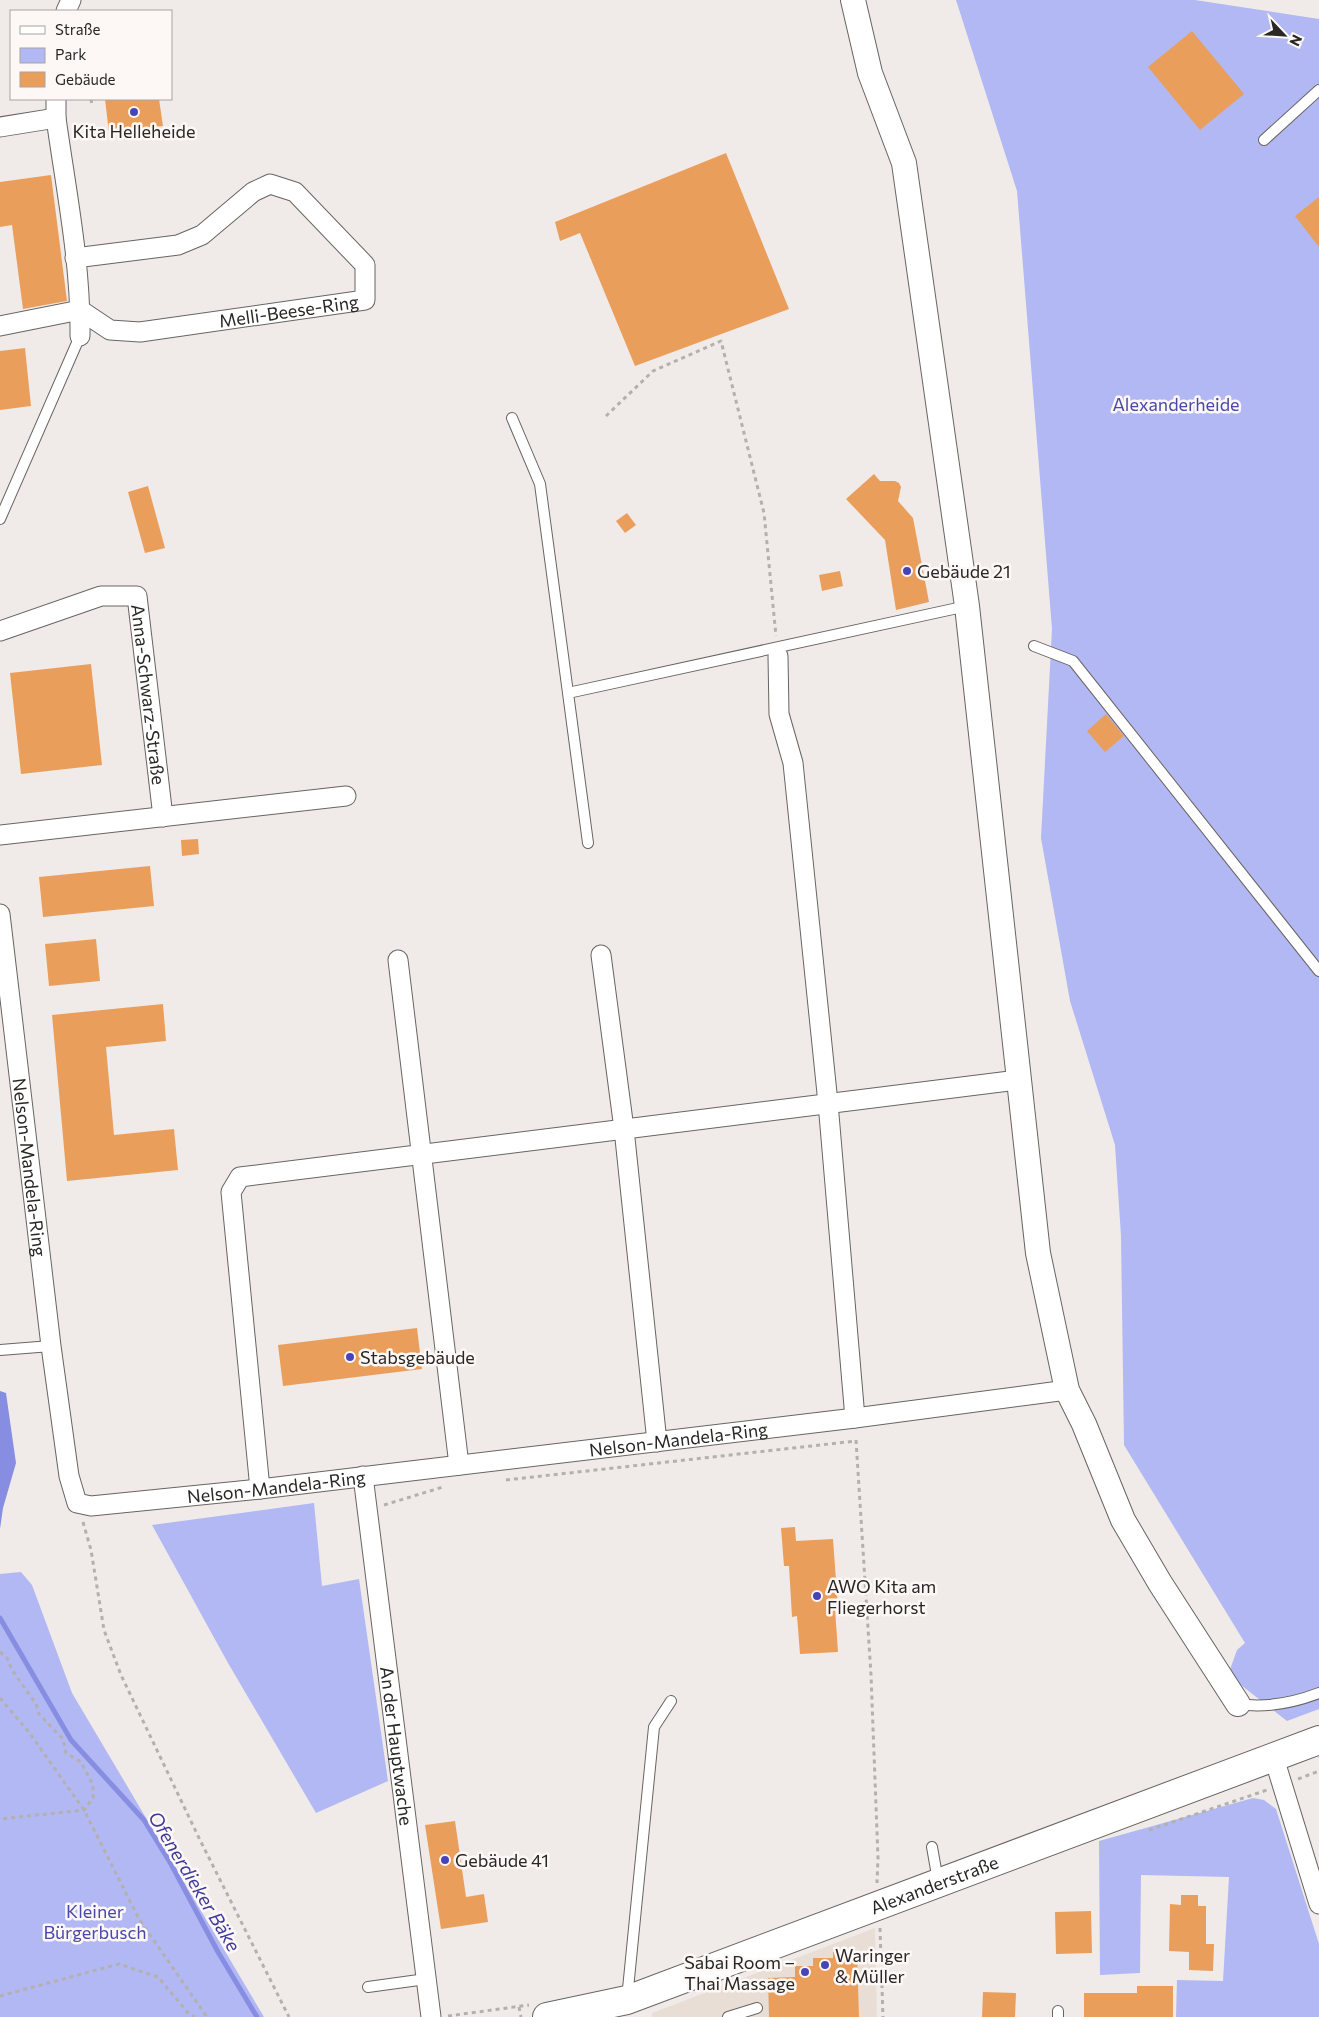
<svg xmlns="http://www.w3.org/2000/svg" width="1319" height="2017" font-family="Commissioner,sans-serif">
  <rect width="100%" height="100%" fill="#f0ebe8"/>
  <path fill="#e9ded5" d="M875,1928l2,89h-225v-4z"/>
  <path fill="#b1b8f3" d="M956,0h239l124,19v1690l-32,12 -59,-46 9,-25 8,-7 -121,-198 -3,-209 -6,-91 -45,-144 -29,-163 11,-209 -35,-438z
    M314,1503l8,83 37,-7 29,202 -72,32 -88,-150 -76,-138z
    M21,1572l11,13 40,108 192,324h-264v-443z
    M1253,1798l11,2 12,9 43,135v73h-143l1,-37 46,1 6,-104 -88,-2 -1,98 -40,2 -1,-134z"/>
  <path fill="#878ee2" d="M0,1391l6,2 10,70 -13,45 -3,21z"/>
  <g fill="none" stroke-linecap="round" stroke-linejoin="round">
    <path stroke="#878ee2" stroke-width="5" d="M0,1618l71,122 73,80 27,44 47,88 39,65"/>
  </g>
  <path fill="#ea9e5c" d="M1192,31l52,63 -44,36 -52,-63z
    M105,99h54l4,27 -54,7z
    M726,153l63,156 -154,57 -55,-133 -20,8 -5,-19z
    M51,175l16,126 -44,8 -11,-84 -12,2v-45z
    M1319,197v50l-24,-31z
    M25,348l6,58 -31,4v-59z
    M874,474l6,7h15l4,2 2,4 -3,14 15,17 16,84 -33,8 -11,-70 -39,-41z
    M148,486l17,62 -20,5 -17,-61z
    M627,513l9,12 -11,8 -9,-12z
    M840,571l3,15 -21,5 -3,-16z
    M91,664l11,101 -81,9 -11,-101z
    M1106,714l18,22 -19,16 -18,-21z
    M198,839l1,15 -17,2 -1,-16z
    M150,866l4,40 -111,11 -4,-40z
    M96,939l4,42 -51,5 -4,-42z
    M163,1004l3,37 -60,6 8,88 60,-6 4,41 -111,11 -15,-166z
    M417,1328l5,41 -139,17 -5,-41z
    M795,1527l1,14 37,-2 5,69 -3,1 3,43 -38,2 -3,-38 -5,1 -3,-51h-5l-3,-38z
    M455,1821l11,76 18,-3 4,28 -47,7 -16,-104z
    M1181,1895h17v11h8v38h8l-1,27 -24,-1v-18l-20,-1 1,-47 11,1z
    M1091,1911l1,42 -36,1 -1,-42z
    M833,1952h24l2,65h-90l-1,-39 27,-1v-11h18v-8h20z
    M1137,1986h36v31h-89v-24h53z
    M983,1992l33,1 -1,24h-33z"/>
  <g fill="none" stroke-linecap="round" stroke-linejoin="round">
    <g stroke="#686461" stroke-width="12">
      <path id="service" d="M1264,140l55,-50
        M512,418l28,66 28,209
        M0,519l80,-183
        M1034,646l39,15 246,310
        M588,843l-20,-150 399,-87
        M0,1350l51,-4
        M1238,1704c27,4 55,-1 81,-11
        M932,1847l6,34
        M368,1987l58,-8
        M627,1999l27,-272 17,-26
        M1058,2011v6
        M728,2017l29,-9"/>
    </g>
    <g stroke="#686461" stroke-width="21">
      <g id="minor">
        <path d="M66,11l5,-11"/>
        <path d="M56,99v19c10,72 25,145 24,218"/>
        <path d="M0,127l56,-9"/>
        <path id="s1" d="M0,326l80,-16 30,20 30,2 225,-32v-35l-70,-73 -25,-8 -17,8 -51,43 -24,10 -103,13"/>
        <path id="s2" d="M0,631l101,-35h36l26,221"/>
        <path d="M778,656l1,58 14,49 35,340 27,315"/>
        <path d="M0,835l346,-39"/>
        <path id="s3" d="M0,914l51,432 18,130 8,27 14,3 169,-17 595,-71 212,-28"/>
        <path d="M601,955l23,174 33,313"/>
        <path d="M398,960l61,505"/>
        <path id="s4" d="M363,1476l68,541"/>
        <path d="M260,1489l-29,-297 9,-15 778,-97"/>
        <path d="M1274,1758l45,146"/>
      </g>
    </g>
    <g stroke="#686461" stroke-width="26">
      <path id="tertiary" d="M853,0l17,73 34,90 63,443 71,647 29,137 17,34 39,96 37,63 78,121"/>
    </g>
    <g stroke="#686461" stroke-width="30">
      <g id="secondary">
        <path id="s5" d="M547,2017l80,-17 692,-260"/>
      </g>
    </g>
    <path stroke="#b4b0ad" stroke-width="3" stroke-dasharray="4 4" stroke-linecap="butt" d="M91,99l1,6
      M606,416l47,-45 68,-30 43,172 12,123
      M856,1440l15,235 7,183 -1,25
      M506,1480l350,-39
      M384,1505l59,-18
      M83,1522l8,28 13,80 17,45 78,163 90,179
      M0,1652l7,6 5,12 24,34 3,10 24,25 3,14 15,9 12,23v13l-9,12 -84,9
      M0,1698l28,33 56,79 55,109 68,98
      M1298,1779l21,-8
      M1149,1830l118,-40
      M880,1928l3,89
      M0,1996l119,-32 39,13 31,37 6,3
      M519,2007l2,10
      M448,2016l81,-11"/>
    <use href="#service" stroke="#fff" stroke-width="10"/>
    <use href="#minor" stroke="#fff" stroke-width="19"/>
    <use href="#tertiary" stroke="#fff" stroke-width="24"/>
    <use href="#secondary" stroke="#fff" stroke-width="28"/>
  </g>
  <g fill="#4843b9" stroke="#fdf8f5" stroke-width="2">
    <circle cx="134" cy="112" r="5"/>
    <circle cx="907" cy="571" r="5"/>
    <circle cx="350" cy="1357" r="5"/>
    <circle cx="817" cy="1596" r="5"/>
    <circle cx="445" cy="1860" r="5"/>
    <circle cx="825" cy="1965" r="5"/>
    <circle cx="805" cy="1972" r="5"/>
  </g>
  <g text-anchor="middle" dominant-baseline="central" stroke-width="5" stroke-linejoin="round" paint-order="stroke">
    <g font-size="18" fill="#282725" stroke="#fdf8f5" text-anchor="start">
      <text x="134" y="131" text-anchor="middle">Kita Helleheide</text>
      <text x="917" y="571">Gebäude 21</text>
      <text x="360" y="1357">Stabsgebäude</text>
      <text x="827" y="1586">AWO Kita am<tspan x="827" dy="21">Fliegerhorst</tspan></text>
      <text x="455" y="1860">Gebäude 41</text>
      <text x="835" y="1955">Waringer<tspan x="835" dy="21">&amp; Müller</tspan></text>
      <text x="795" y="1962" text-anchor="end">Sabai Room –<tspan x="795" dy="21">Thai Massage</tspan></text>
    </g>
    <g font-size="18" fill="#282725" stroke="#fdf8f5">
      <text stroke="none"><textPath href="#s1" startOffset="298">Melli-Beese-Ring</textPath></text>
      <text stroke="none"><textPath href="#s2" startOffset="242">Anna-Schwarz-Straße</textPath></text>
      <text stroke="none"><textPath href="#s3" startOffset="255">Nelson-Mandela-Ring</textPath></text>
      <text stroke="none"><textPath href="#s3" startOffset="1200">Nelson-Mandela-Ring</textPath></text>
      <text stroke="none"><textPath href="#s3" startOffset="795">Nelson-Mandela-Ring</textPath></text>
      <text stroke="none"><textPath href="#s4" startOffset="272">An der Hauptwache</textPath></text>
      <text stroke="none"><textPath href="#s5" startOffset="410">Alexanderstraße</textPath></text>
    </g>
    <g font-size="18" fill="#4848aa" stroke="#fdf8f5">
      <text x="1176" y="404">Alexanderheide</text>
      <text x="95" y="1911">Kleiner<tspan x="95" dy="21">Bürgerbusch</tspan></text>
    </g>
    <g font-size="19" font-style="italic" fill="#3c399a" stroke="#fdf8f5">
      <text transform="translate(195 1881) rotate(59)">Ofenerdieker Bäke</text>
    </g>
  </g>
  <rect x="10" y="10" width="162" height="90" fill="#fdf8f5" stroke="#a8a4a2"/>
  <rect x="20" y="26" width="25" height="8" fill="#ffffff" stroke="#a8a4a2"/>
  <text x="55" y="35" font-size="15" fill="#282725">Straße</text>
  <rect x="20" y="48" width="25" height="15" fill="#b1b8f3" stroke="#a8a4a2"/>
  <text x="55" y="60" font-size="15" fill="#282725">Park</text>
  <rect x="20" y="72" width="25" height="15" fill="#ea9e5c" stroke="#a8a4a2"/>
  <text x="55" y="85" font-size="15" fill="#282725">Gebäude</text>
  <g transform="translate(1284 35) rotate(115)" stroke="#fdf8f5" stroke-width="4" paint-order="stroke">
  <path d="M0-4L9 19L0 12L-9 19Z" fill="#282725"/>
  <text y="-8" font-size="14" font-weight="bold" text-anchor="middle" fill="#282725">N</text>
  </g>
</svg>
